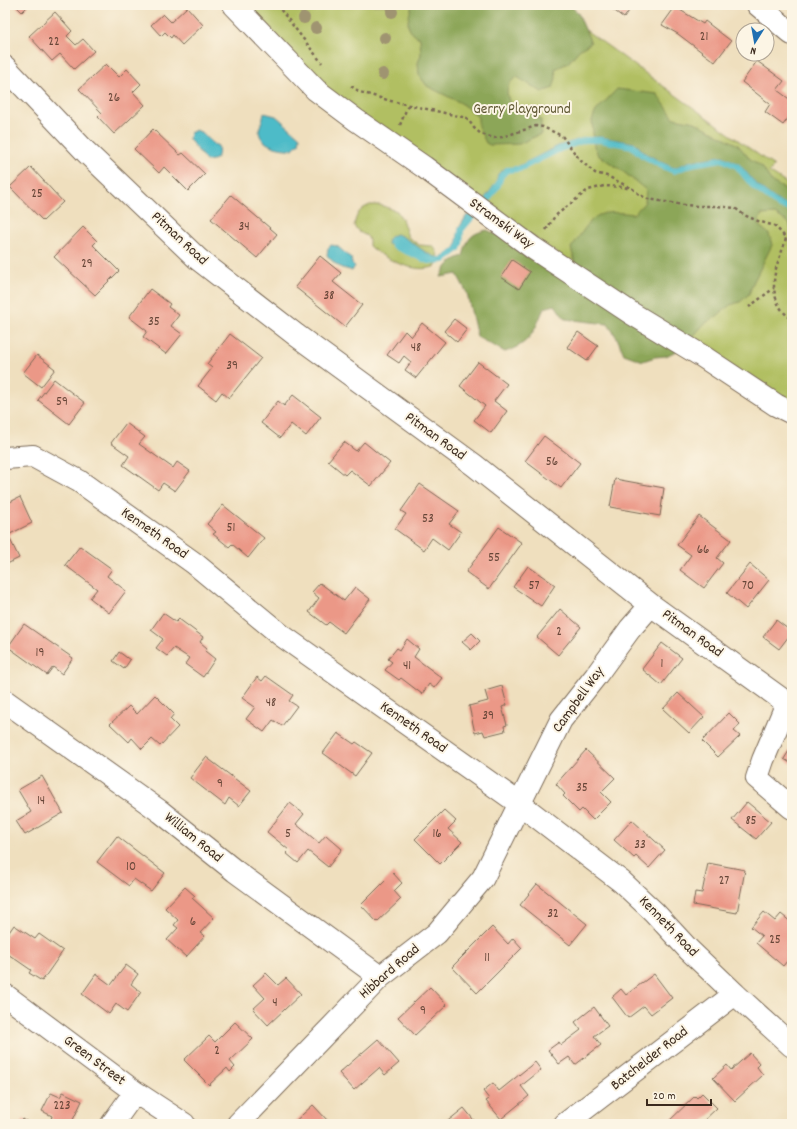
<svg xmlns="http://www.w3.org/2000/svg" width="797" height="1129" font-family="Dekko,sans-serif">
  <rect width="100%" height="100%" fill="#fcf5e5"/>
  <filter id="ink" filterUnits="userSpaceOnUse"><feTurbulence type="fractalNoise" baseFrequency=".025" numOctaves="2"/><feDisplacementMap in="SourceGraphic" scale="8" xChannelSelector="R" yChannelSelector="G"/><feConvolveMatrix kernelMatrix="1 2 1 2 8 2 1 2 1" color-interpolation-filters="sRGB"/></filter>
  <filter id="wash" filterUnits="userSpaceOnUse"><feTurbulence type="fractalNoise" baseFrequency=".012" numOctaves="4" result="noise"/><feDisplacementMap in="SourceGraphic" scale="16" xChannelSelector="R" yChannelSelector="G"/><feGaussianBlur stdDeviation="0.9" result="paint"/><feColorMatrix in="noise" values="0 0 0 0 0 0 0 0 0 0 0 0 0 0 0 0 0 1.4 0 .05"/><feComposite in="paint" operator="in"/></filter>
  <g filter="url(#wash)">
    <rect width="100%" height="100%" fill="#efdfbe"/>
    <path fill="#b1bf62" stroke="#767440" d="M222,5h329l223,161 -5,6 23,15v229l-523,-362z
      M370,205h10l17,6 5,8 6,18 11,8 14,1c6,8 6,11 3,20 -21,9 -51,-7 -67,-20v-6l-2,-4 -8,-4 -5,-6c2,-11 5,-17 16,-21z"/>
    <path fill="#8ca658" stroke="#64683b" d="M412,5h158l8,8 13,30 -11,6 -12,14 -13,6 1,9 -3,10 -11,4 -25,-15c-12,8 -11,15 -7,27l18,6 13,10v14l-22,10 -29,1 -4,-2 -8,-17v-9l-17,-14 -34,-17 -8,-11 -1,-12 3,-9 -1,-16c-17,-8 -12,-18 -8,-33z
      M617,89l40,5 17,24 21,4 43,23 11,13 13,9 10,15 20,11v39l-3,-9 -14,-9 -14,1 -3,10 11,9 3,11 -19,38 -4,11 -9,8 -10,3 -13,11 -13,8 -13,15 -15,12 -10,5 -11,1 -12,4 -19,-7 -7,-16 -9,-14 -43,-5 -10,-14 -11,3c-10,24 -13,35 -39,44l-28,-15 -10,-44 -10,-19 -16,3c5,-12 10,-17 22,-21 5,-17 6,-22 24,-26l17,8 22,19 27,13 22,-7 -4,-15c23,-32 21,-39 63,-34l11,-12 1,-12 -25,-20 -23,-15 -4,-9 -2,-26 4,-9z"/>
    <path fill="#4ebbc8" stroke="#447273" d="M264,113l12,3 24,21 -1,6 -6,6c-11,1 -33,-3 -34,-18 0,-4 5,-14 5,-18z
      M196,130l7,3 9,10 6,3c2,12 -1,14 -12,15l-17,-22 1,-6z
      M600,137l35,6 10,10 16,9 13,6 17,-7 24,-4 8,-1 16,8 18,21 14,11 10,7 11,3v3l-12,-3 -11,-8 -15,-11 -17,-21 -15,-7 -30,5 -18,7 -14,-6 -18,-10 -10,-9 -31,-6h-16l-25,9 -41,20 -12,1 -6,6 -2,8 -11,16 -3,-2 11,-15 2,-9 7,-6 12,-1 41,-21 26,-8z
      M467,215l5,2 -11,13 -1,14 -2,5 -13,11 -17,1 -40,-17 -1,-3 4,-5 5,-2c15,4 34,27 47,23 5,-2 9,-7 13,-10l3,-19z
      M331,245l6,1 14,12 1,6 3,2 -3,5c-4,-2 -6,-2 -10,-3 -5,-2 -11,-8 -15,-13l1,-6z"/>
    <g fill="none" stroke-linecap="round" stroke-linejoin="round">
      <path stroke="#4ebbc8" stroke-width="6" d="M488,200l10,-15 3,-9 6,-6 12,-1 41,-20 25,-9h16l31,6 10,9 18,10 14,6 18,-7 30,-5 15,7 17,21 15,11 11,8 12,3
        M394,246l34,15 16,-1 14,-11 2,-5 1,-14 11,-13"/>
    </g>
    <g id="blocks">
      <path fill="#eb9887" d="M15,5h14l-7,7z
        M607,5h26l-9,13z
        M187,7l16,18 -21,20 -9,-10 -2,3 -6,-6 -4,4 -10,-11 12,-11 8,8z
        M675,7l28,17 2,-3 26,20 -16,21 -37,-28 -16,-9z
        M55,12l17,19 -5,5 9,9 7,-6 11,12 -20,18 -14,-15 -8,7 -23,-25z
        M757,61l27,20 -7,9 15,11v12l-9,12 -18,-13 5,-8 -28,-22z
        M106,64l13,13 8,-8 14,15 -8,8 12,13 -31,29 -16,-17 4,-4 -23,-24z
        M153,129l27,26 3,-2 22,21 -17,17 -24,-24 -5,6 -25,-24z
        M31,167l32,35 -20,19 -33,-34z
        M231,195l46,39 -20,24 -46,-39z
        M83,227l14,14 -4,4 26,26 -24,24 -41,-38z
        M320,256l21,17 -8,9 29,23 -17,22 -50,-40z
        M512,260l18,12 -11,17 -18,-12z
        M150,289l20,15 -2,3 11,8 -8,11 11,8 -16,20 -23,-17 4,-6 -18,-14z
        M454,319l13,10 -10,13 -13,-11z
        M422,323l23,19 -29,36 -11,-8 6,-8 -7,-6 -5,7 -12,-8 18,-24 6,6z
        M578,332l20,14 -11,15 -20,-14z
        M230,334l31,24 -32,40 -7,-6 -6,8 -18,-14 14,-18 -5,-4z
        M37,355l18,14 -14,18 -18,-14z
        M478,362l29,22 -13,17 13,10 -16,22 -17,-13 11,-14 -25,-20z
        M54,379l31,24 -16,21 -31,-24z
        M293,395l28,22 -15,19 -15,-12 -11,14 -19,-15 17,-22 6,5z
        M126,423l19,14 -6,7 34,24 4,-6 13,9 -15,20 -12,-8 -5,7 -35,-25 6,-9 -18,-13z
        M544,436l36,27 -19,25 -36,-27z
        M344,442l12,9 8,-9 26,21 -19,23 -21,-16 -5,5 -17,-14z
        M615,479l49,9 -4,28 -50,-9z
        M420,484l39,27 -10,13 12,8 -13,18 -16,-12 -8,12 -29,-21 11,-15 -5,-3z
        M20,497l12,26 -24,12 11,23 -14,7v-57l3,-1 -2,-3z
        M223,505l41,33 -16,20 -16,-14 -3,3 -16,-13 3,-2 -9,-8z
        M699,516l32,24 -14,18 6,5 -19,25 -24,-18 11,-15 -14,-10z
        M499,527l23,16 -33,46 -23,-17z
        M80,546l32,23 -5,7 19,15 -17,22 -19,-15 7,-9 -32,-24z
        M750,564l19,16 -23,29 -19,-16z
        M528,566l27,19 -14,21 -28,-19z
        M320,583l24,18 11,-14 15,12 -26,34 -15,-11 -3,3 -17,-13 10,-14 -7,-6z
        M560,609l21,18 -23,28 -21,-18z
        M163,613l13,9 3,-3 24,18 -3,5 7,6 -2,3 10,8 -12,18 -18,-13 4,-6 -15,-10 -7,8 -11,-8 7,-9 -12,-9z
        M776,620l16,12 -13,17 -16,-12z
        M24,624l49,34 -11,16 -9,-7 -6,8 -39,-28z
        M472,633l8,8 -9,9 -9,-8z
        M407,639l12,10 -5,8 28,21 -8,10 -5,-4 -7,10 -21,-16 -2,2 -14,-10 7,-8 -4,-3 9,-11 3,2z
        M662,643l20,15 -21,27 -19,-16z
        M119,652l11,8 -6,9 -11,-8z
        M266,676l27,19 -4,6 8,5 -15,20 -9,-6 -9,12 -18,-13 9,-12 -13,-9 15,-21 5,4z
        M502,686l5,19 -5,2 5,18 -3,1 1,5 -20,5 -2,-5 -8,2 -6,-27 19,-5 -3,-10z
        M678,693l26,24 -15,16 -26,-24z
        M155,695l19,19 -4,5 8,8 -18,19 -8,-7 -10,10 -10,-11 -3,4 -19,-18 19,-18 8,8z
        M729,713l11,11 -6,7 6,5 -22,21 -16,-16z
        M338,733l16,11 2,-2 16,11 -17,23 -32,-23z
        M792,746v18l-8,-5z
        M586,750l29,28 -14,14 10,10 -18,18 -11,-11 -3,3 -16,-16 2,-2 -9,-10z
        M206,757l45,34 -12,15 -10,-8 -4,7 -35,-27z
        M42,776l21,37 -38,22 -9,-14 15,-9 -13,-22z
        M747,802l24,20 -15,17 -24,-19z
        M290,803l14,11 -8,10 23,19 7,-8 16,14 -14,18 -20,-16 -10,12 -12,-10 3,-3 -22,-18z
        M444,810l12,11 -8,8 14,13 -22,22 -25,-25z
        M632,820l33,30 -16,18 -13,-12 -2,2 -20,-18z
        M117,836l48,37 -14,18 -17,-12 -5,7 -32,-24z
        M708,863l37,7 -8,43 -44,-8 2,-13 7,1z
        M393,873l9,10 -8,8 7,8 -24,23 -16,-17z
        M537,884l50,40 -17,21 -50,-40z
        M185,887l10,9 -3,2 22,20 -14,15 5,3 -19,21 -19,-17 11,-12 -4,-3 4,-5 -13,-12z
        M764,912l11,9 6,-7 11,9v32l-9,11 -27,-23 6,-7 -11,-9z
        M14,925l21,14 4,-5 24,17 -21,30 -13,-8 2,-3 -26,-18v-14z
        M492,927l16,17 5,-6 9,10 -45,45 -25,-26z
        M126,965l12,9 -7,10 10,8 -14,20 -11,-8 -7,10 -27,-20 14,-20 15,11z
        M266,973l12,12 8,-7 15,16 -33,31 -15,-16 12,-11 -12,-13z
        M654,974l18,24 -21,16 -7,-8 -16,12 -16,-21 9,-8 5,6z
        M430,987l17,18 -32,30 -17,-18z
        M594,1007l14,19 -14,10 7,9 -26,20 -6,-8 -10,7 -11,-14 11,-8 2,3 20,-15 -6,-8z
        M235,1022l18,17 -23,22 5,6 -5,5 -3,-4 -18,17 -25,-25 25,-24 6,6z
        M378,1039l21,24 -14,12 -6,-7 -25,22 -15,-17z
        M750,1053l10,11 -3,3 6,8 -28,26 -22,-23 14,-13 4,5z
        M535,1062l6,8 -20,16 8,10 -28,23 -15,-18 3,-2 -6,-8 10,-8 6,8z
        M63,1092l19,9 -11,23h-11l-9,-5 1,-3 -10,-5 9,-18 9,4z
        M702,1093l15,15 -16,15 1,1h-36l29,-28 2,2z
        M313,1105l16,17 -2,2h-35z
        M464,1108l13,16h-33z
        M23,1119l8,5h-11z"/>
    </g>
  </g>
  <g filter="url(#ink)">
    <use href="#blocks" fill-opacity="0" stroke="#7a6956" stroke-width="1"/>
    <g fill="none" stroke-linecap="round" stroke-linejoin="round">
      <g stroke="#7a6956" stroke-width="24">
        <path id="minor" d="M234,5l82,85 40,30 68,47 109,81 98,65 71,43 74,49 16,8
          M758,5l34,29
          M5,67l81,85 112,107 98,76 178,130 177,140 136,98 -24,57 -6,18 35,30
          M5,458l28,-2 46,25 115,82 87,72 239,169 102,78 32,30 35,38 46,44 57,52
          M5,701l156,111 74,59 145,106
          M5,995l130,97 49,32
          M112,1124l23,-32
          M238,1124l142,-147 57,-44 46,-55 78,-158 34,-43 35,-48 21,-24
          M565,1124l170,-130"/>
      </g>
      <path stroke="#7a6956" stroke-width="2.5" stroke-dasharray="3 3" stroke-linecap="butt" d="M277,5l45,58
        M351,86l9,6 31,9 76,17 7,10 7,6 13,4 8,-1 34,-11 7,1 19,9 18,24 15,13 12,3 26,13 7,6 8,4 36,6 14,1h19l18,2 9,7 14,6 17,5 11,12c-2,9 -6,17 -9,27 -6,20 -4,42 15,54
        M400,125l8,-20
        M546,230l9,-14 33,-26 16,-4 20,1 6,2
        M749,307l25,-19"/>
      <use href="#minor" stroke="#fff" stroke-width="22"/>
    </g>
    <g fill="#9f9471">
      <circle cx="392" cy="12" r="6"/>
      <circle cx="304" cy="18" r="6"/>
      <circle cx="316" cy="28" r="6"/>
      <circle cx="385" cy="38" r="6"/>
      <circle cx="383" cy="74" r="6"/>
    </g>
  </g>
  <g text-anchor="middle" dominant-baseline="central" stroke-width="4" stroke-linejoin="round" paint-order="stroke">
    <g font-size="13" fill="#674638">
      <text x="704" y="37">21</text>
      <text x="54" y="42">22</text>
      <text x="114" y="98">26</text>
      <text x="37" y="194">25</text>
      <text x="244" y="227">34</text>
      <text x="87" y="264">29</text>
      <text x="329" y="296">38</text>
      <text x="154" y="322">35</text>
      <text x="416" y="348">48</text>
      <text x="232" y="366">39</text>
      <text x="62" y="402">59</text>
      <text x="552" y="462">56</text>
      <text x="428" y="519">53</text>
      <text x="231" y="528">51</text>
      <text x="703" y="550">66</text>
      <text x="494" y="558">55</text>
      <text x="534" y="586">57</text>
      <text x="748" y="586">70</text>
      <text x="559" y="632">2</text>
      <text x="40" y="653">19</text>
      <text x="662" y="664">1</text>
      <text x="407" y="666">41</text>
      <text x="271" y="703">48</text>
      <text x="488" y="716">39</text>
      <text x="220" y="784">9</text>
      <text x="582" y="788">35</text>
      <text x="41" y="801">14</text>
      <text x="751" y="821">85</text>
      <text x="288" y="834">5</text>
      <text x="437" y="834">16</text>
      <text x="640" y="845">33</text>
      <text x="131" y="867">10</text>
      <text x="724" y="881">27</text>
      <text x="553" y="914">32</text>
      <text x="193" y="922">6</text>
      <text x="775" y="940">25</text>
      <text x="487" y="958">11</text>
      <text x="275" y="1003">4</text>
      <text x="423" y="1011">9</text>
      <text x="217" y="1051">2</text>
      <text x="62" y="1106">223</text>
    </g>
    <g font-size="15" fill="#5e5732" stroke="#fcf5e5">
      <text x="522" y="110">Gerry Playground</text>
    </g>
    <g font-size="15" fill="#3b2a1e" stroke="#fcf5e5">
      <text transform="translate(501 224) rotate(36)">Stramski Way</text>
      <text transform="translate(179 239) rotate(43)">Pitman Road</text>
      <text transform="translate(435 437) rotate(36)">Pitman Road</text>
      <text transform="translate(154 534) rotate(35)">Kenneth Road</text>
      <text transform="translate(692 634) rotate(36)">Pitman Road</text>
      <text transform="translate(579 700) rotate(-54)">Campbell Way</text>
      <text transform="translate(413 728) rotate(35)">Kenneth Road</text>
      <text transform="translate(193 838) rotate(39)">William Road</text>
      <text transform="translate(668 927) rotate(46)">Kenneth Road</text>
      <text transform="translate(390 972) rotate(-41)">Hibbard Road</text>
      <text transform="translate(650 1059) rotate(-38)">Batchelder Road</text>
      <text transform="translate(94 1061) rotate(37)">Green Street</text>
    </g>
  </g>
  <rect width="797" height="1129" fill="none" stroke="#fcf5e5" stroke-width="20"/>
  <g transform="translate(755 42) rotate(191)"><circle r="19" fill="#fcf5e5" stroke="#afa495"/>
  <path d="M0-3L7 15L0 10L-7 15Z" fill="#1f6fb2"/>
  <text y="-6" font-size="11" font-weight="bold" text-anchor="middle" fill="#3b2a1e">N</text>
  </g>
  <path d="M647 1099v6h64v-6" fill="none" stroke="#3b2a1e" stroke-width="2"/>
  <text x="653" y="1099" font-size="12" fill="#3b2a1e" stroke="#fcf5e5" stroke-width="3" paint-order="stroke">20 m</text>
</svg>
